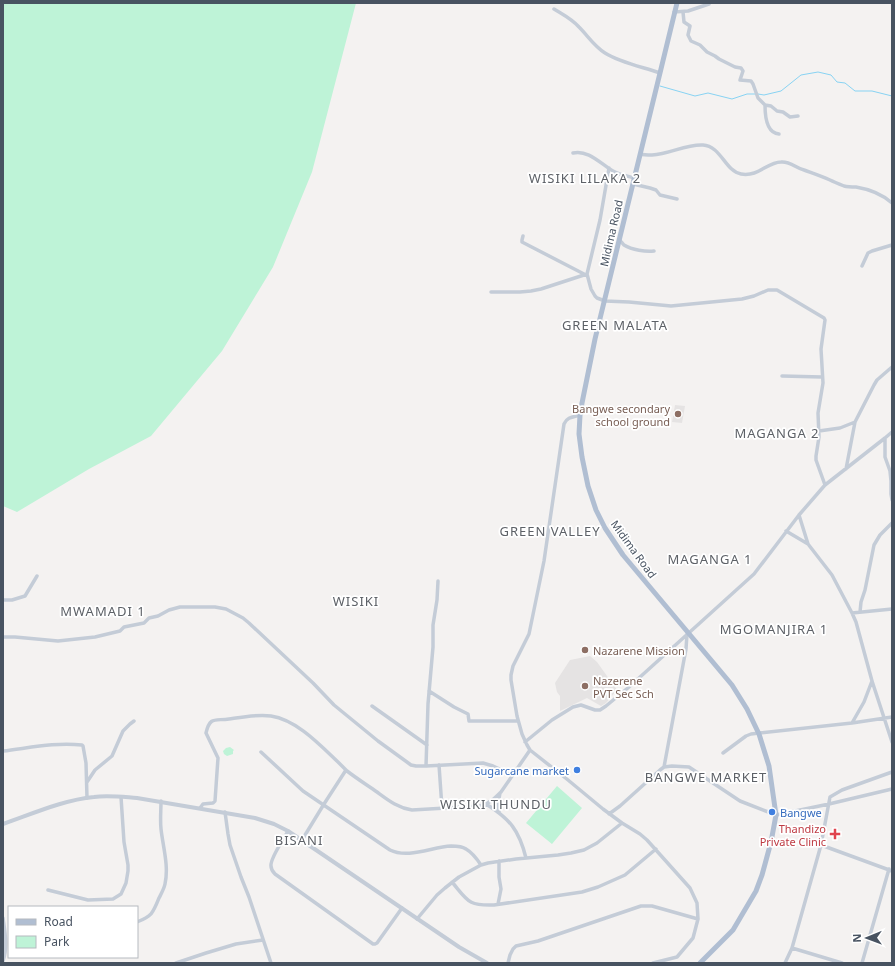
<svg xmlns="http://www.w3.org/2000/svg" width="895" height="966" font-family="'Noto Sans',sans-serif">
  <rect width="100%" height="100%" fill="#f4f2f1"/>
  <path fill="#e5e3e3" d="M675,405l10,1 -3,17 -10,-1z
    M590,656l7,6 20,28 -11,13 -5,3 -14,-8 -27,13v-15l-3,-4 -2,-9 15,-23z"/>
  <path fill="#bef3d7" d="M3,3h353l-44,169 -39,95 -51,84 -71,85 -62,33 -72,43 -14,-6z
    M230,747l4,3 -1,1v3l-6,2 -3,-2 -1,-3 3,-3z
    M557,786l25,22 -30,36 -26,-21z"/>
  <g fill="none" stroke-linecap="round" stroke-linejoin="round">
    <path stroke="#88d3f3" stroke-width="1" d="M660,86l35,10 13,-3 24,6 15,-5h8
      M758,94l6,1 17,-4 20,-16 17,-3 13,3 6,7 8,1 10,8h17l20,5"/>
    <path stroke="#c4ccd7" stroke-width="3.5" d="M554,9c8,5 18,10 25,18 9,9 15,19 26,26 16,10 38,14 55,20
      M674,12l14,-1 21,-7
      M683,12l1,10 6,4 -2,9 3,6 9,4 7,7 8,4 4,3 16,8 6,1 2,3 -3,9 11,1 2,3 5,14 7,7 6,1 6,5 6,1 7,5 8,-1
      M765,105c0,10 1,28 14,29
      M573,153c15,-4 29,12 40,18 7,4 14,5 22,7
      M640,154c4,1 8,1 12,1 18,-1 34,-11 51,-10 18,1 22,26 38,29 18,3 26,-12 40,-12 9,-1 15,6 23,8 8,3 17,6 26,10 4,2 9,4 14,6 4,1 8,1 12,1 12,2 26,7 36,16
      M609,168l-9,52 -13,54 4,15 4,7 2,2 8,3 24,1 42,4 71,-7 12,-3 14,-6h9l47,28 1,2 -4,29 2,34 -5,30 1,24 -3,19v4l9,25
      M633,184l17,4 6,2 4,5 17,4
      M523,236l-1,4v2l62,32
      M619,240c2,1 3,3 5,5 8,5 22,7 30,6
      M862,266l6,-13 4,-2 20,-6
      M491,292h29l11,-1 10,-2 46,-15
      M782,376l40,1
      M580,415c-7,2 -13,2 -16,9l-20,137 -15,73 -16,32 -2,9v5l6,36 5,18 5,11 3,5 38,30 35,29 19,14 18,11 7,6 43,48 7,15 1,16 -5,19 -16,19 -24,6
      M819,431l21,-3 15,-6
      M885,438v19l5,14 1,10v13l1,6
      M846,469l9,-47 19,-37 3,-5 15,-13
      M799,515l9,29
      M786,531l22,13 24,31 20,38 4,9 16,59 20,61
      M438,581l-1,19 -4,25v22l-5,57 -2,62 57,-3 10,3 19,9
      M3,600h9l13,-4 12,-20
      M860,612l1,-10 4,-12 9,-45 6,-10 12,-12
      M852,613l40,-4
      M3,637h12l43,4 37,-4 25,-6 4,-4 20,-4 5,-5 9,-2 11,-6 11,-3h35l11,2 17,9 6,5 64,60 21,22 44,36 33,24 5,1h10
      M429,691l25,16 14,7 1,7h49
      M372,706l55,39
      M852,723l12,-21 8,-21
      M525,742l27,-22 21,-13 8,-2 14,5h5l6,-4 23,-19 125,-113 45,-59 26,-30 60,-47 7,-6
      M3,751c26,-3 52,-9 79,-6l1,1 3,17 1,35
      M261,752l42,39 87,59c18,9 42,-3 61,-4 5,0 11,0 15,3 7,4 11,10 15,16
      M723,753l23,-17 5,-2 101,-11 40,-6
      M439,765l3,43
      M664,767l22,-118 1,-15
      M87,782l8,-12 17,-14 11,-25 7,-7 4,-3
      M486,804c24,15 33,26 40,54
      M200,808l3,-4 10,-1 2,-2 3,-43 -12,-25c4,-17 9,-12 23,-14 13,-2 28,-5 42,-3 26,4 49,29 67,46 3,3 6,6 9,9 9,7 20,14 30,21 11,8 21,16 35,18l68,-4c9,-2 15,-8 21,-14l29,-42
      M225,812l3,22 2,11 11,32 8,20 22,66
      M499,812l-1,-8 2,-11
      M609,814l11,-8 40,-36 4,-3 8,-1 17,1 51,34 36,14 53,-11 63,-15
      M288,831c-4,8 -18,27 -17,35 0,3 2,6 4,8l98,70h2l2,-1 25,-35
      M302,840l22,-36 22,-34
      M821,845l71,26
      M452,882c16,19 16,24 42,23l88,-13 16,-5 27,-12 31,-26
      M48,890l40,10 25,-1 8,-5 5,-11 2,-12v-6l-4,-23 -3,-45
      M498,904l3,-15 -2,-12v-16
      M3,918c2,14 5,29 0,43
      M417,919l20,-24 8,-7 14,-11 22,-12 7,-2 28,-4 42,-4 13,-2 13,-3 13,-7 25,-20
      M137,922c15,-6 16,-9 22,-24 2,-4 5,-9 6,-14 4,-18 -2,-37 -4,-55 -1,-9 0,-18 0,-28
      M792,948l29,-103 9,-48 12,-7 50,-18
      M176,963l30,-10 30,-9 27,-4
      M508,963l2,-8 3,-6 3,-3 22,-5 103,-35h11l46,13
      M785,963l7,-15 50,15
      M862,963l27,-94"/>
    <path stroke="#c4ccd7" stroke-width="4" d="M3,824c29,-10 60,-24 91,-27 14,-2 29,0 43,1l118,20 19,6 14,7 171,116 28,16"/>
    <path stroke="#b0bed2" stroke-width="5" d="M677,3l-17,70 -65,266 -13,64 -2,12 -1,19 3,23 6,29 8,24 9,18 18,27 109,130 15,24 12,25 10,32 7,49 -5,27 -9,33 -6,16 -23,39 -33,33"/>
  </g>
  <g fill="#8d6e63" stroke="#fff" stroke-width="1.5">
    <circle cx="678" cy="414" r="4"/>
    <circle cx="585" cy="650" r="4"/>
    <circle cx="585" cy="686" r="4"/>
  </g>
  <g fill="#3f7fe0" stroke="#fff" stroke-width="1.5">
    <circle cx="577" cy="770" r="4"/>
    <circle cx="772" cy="812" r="4"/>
  </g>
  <path fill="#e0444e" stroke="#fff" stroke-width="1.5" d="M833 828h4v4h4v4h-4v4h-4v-4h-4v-4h4z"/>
  <g text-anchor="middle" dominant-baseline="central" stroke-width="3.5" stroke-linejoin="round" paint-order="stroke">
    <g font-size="11" fill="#485361" stroke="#fff">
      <text transform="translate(611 233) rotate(-77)">Midima Road</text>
      <text transform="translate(634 549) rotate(54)">Midima Road</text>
    </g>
    <g font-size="11" fill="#785e54" stroke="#fff" text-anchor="start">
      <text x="670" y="408" text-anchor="end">Bangwe secondary<tspan x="670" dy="13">school ground</tspan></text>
      <text x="593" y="650">Nazarene Mission</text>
      <text x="593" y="680">Nazerene<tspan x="593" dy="13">PVT Sec Sch</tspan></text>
    </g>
    <g font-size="11" fill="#366cbe" stroke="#fff" text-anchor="end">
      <text x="569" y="770">Sugarcane market</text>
      <text x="780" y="812" text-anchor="start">Bangwe</text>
    </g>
    <g font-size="11" fill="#be3a42" stroke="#fff" text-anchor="end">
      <text x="826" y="828">Thandizo<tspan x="826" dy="13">Private Clinic</tspan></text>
    </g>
    <g font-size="13" letter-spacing="1" fill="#5d6167" stroke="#fff">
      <text x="585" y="178">WISIKI LILAKA 2</text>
      <text x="615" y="325">GREEN MALATA</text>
      <text x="777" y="433">MAGANGA 2</text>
      <text x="550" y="531">GREEN VALLEY</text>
      <text x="710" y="559">MAGANGA 1</text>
      <text x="356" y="601">WISIKI</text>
      <text x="103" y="611">MWAMADI 1</text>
      <text x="774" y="629">MGOMANJIRA 1</text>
      <text x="706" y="777">BANGWE MARKET</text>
      <text x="496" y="804">WISIKI THUNDU</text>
      <text x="299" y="840">BISANI</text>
    </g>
  </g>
  <rect width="895" height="966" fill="none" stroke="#485361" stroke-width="8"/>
  <rect x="8" y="906" width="130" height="52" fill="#ffffff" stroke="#b6bac0"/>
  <rect x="16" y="919" width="20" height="6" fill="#b0bed2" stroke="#b6bac0"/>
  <text x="44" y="926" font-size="12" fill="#485361">Road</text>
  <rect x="16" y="936" width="20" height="12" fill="#bef3d7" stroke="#b6bac0"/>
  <text x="44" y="946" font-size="12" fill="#485361">Park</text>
  <g transform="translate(867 938) rotate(269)" stroke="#ffffff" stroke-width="3" paint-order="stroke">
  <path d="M0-3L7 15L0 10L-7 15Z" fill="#485361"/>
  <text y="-6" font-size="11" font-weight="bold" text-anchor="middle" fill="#485361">N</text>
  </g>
</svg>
